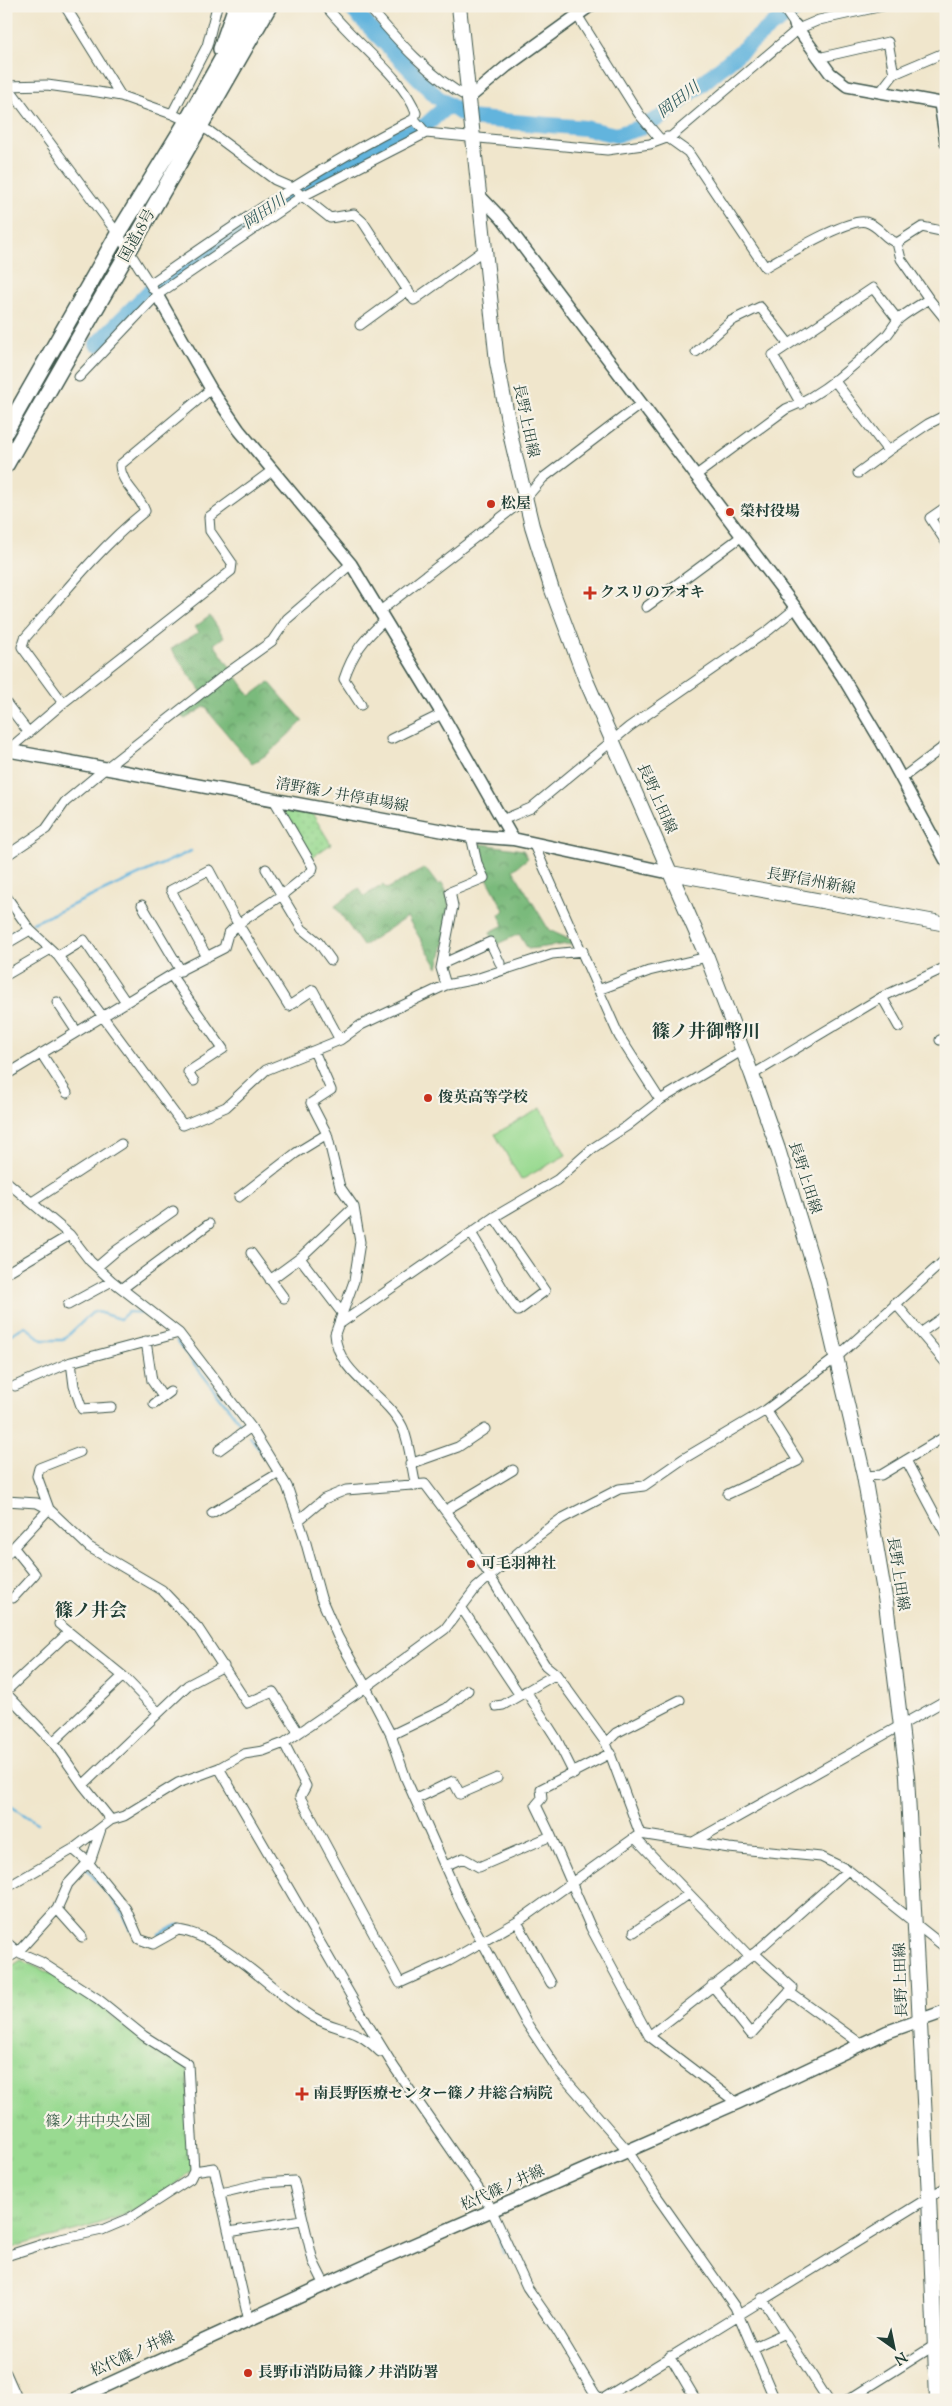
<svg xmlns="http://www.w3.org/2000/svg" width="952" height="2406" font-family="'Sorts Mill Goudy','Noto Serif JP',serif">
  <defs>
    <pattern id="grass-dots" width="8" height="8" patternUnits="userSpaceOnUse" patternTransform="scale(1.25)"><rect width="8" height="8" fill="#99da91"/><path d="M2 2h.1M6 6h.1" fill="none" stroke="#83bc7e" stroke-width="1.8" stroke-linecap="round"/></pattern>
    <pattern id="forest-crowns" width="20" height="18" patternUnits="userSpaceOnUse" patternTransform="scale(1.25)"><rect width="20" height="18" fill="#7aba7b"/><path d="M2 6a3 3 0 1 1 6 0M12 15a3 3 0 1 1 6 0" fill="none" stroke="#639866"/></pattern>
    <pattern id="park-tufts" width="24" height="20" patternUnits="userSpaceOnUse" patternTransform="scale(1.25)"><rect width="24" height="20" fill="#99da91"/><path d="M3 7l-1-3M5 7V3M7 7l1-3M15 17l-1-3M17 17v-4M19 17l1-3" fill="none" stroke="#83bc7e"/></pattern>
  </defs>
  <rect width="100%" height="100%" fill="#f7f3e8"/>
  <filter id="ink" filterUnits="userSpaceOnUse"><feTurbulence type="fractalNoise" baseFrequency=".02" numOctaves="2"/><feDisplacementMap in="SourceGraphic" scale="10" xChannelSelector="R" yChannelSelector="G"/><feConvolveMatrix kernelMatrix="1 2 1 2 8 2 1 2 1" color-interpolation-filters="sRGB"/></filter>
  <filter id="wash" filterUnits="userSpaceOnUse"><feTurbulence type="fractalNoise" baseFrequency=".0096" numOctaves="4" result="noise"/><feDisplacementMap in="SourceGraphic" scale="20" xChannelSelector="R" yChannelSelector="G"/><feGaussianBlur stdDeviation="1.12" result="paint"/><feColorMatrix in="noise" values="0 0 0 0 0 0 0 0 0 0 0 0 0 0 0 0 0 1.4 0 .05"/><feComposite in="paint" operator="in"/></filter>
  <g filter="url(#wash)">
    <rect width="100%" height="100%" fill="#f0e6cc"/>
    <path fill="url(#grass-dots)" stroke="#5c8c62" d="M281,806l29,4 21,34 -20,14z"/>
    <path fill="url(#forest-crowns)" stroke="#4c7c58" d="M210,616l14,21 -10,7 36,52 19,-14 34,39 -34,32 -17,11 -41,-49 -5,-9 -21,13 -7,-5 25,-20 -32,-45 28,-17 -4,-5z
      M475,843l48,7 5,8 -15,12 36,60 28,13 -49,6 -9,-15 -24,11 -5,-13 14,-7 -5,-10 5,-5 -17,-32z
      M425,868l13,17 4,-2c16,25 2,57 -4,85l-31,-51 -44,29 -28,-40 24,-18 5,8 19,-11 4,4z"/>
    <path fill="url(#park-tufts)" stroke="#5c8c62" d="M21,1960l37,17 37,24 39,33 53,33 5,104c-19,16 -45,33 -68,43 -37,17 -80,22 -118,36v-280z"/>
    <path fill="#99da91" stroke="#5c8c62" d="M541,1108l25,47 -45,25 -26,-46z"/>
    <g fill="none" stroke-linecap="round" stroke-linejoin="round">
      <path stroke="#62b4dd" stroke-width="2.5" d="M33,923l158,-72
        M6,935l15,-6
        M151,1316l14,13
        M6,1337l19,-11 17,14h21l31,-29 26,8 8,-7 19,1
        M177,1342l64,82
        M250,1436l15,22
        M6,1803l31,20
        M87,1869l34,41 10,20
        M159,1934l19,-9 18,6
        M215,1939l12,6
        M496,2229l8,25"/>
      <path stroke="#62b4dd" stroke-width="16" d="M349,6l88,91 31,21 117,10 31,7 24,-7 23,-12 108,-90 30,-20
        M97,344l51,-51 36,-25 120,-81 65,-38 57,-24 22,-20"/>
    </g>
  </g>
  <g filter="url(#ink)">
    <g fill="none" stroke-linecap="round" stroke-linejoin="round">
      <g stroke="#3e564b" stroke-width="11">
        <path id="minor" d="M65,6l56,90
          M326,6c24,33 78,71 90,107l-2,6 12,14
          M368,6c29,34 61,71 101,92
          M782,6l13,19
          M577,15l62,99 21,25
          M818,58l70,-16 6,32
          M6,84l112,150 35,55
          M6,86l41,-1 51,7 23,4 51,18 37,17 66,49 16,7 39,31 24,-4 9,8 51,78 70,-50
          M881,91l13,-17 52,-22
          M172,114l35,-68 10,-40
          M667,137l21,15 77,115c18,-10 84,-50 101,-45 14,4 17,16 31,21
          M897,243l4,16 28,40
          M897,243l25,-16 19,4 5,-3
          M150,284c86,-60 170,-118 264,-165
          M360,325l48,-35
          M696,352l35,-31 29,-14 29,37
          M79,377l78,-82 144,-98 125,-64 181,17 43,-6 22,-8 126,-107 21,-9 64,-14
          M834,380l54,71 40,-27 18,-9
          M801,404l-28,-49 100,-67 25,32
          M858,473l30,-22
          M695,476l91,-67c37,-14 71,-46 100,-73 5,-5 9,-14 14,-18 9,-7 19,-13 29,-19l17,21
          M946,507l-16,11 16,24
          M646,607l96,-71
          M380,611l145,-112 18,-21 99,-75
          M6,703l23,30
          M63,703l-41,-56 3,-9c38,-44 74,-90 120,-127 -6,-17 -24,-27 -25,-46l91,-76
          M361,705l-17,-26c9,-27 20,-40 41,-59
          M391,739l51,-25
          M8,750l55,-47 168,-132 1,-8 -22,-32 -1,-14 64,-47
          M902,778l44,-33
          M502,820l29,-12 98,-81 140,-97 27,-22
          M534,845l85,191 41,64
          M6,856l40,-27 19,-27 41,-34 120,-94 46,-33 15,-22 64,-55
          M266,869l36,60 16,13 13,18
          M6,896l24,34
          M142,905l39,66
          M6,944l24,-14 28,26 125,169 43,-18 40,-37 74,-30 21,-15 85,-40 30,-6 76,-25 31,-3
          M58,956l26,-16 42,62
          M207,957l-36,-67 38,-20 29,54 51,82 24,-16 27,50
          M442,964l48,-22 10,21
          M6,975l43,-25
          M171,975l52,74 -35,23 6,9
          M446,985l-5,-17 12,-62 -3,-14 34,-14 -7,-15 -6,-27
          M598,990l51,-19 58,-14
          M882,997l17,30
          M57,1002l20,30
          M940,1040l6,-2
          M314,1051l17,39 -20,13 16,31 13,53 14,20 6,35 -6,39 -19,53c2,40 50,59 67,92 8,16 9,41 14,60
          M41,1053l26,40
          M6,1075l165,-100 53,-27 4,-14 10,-10 44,-29 30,-24 1,-4 -39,-67
          M752,1075l130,-78 64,-30
          M6,1181l64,54 20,26 22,20 67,52 72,94 36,59 17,50 17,62 17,39 28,50 79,-58 31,-41 63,-53 22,-16 58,-30 25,-3 39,-27 83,-49 71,-53 109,-98
          M239,1197l57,-44 31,-19
          M32,1202l89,-58
          M471,1233c17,26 28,54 47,78l27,-20 -51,-74
          M251,1253l33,45
          M97,1267l20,-17 56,-39
          M6,1273l64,-38
          M270,1280l30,-22
          M123,1288l86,-64
          M895,1303l51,60
          M68,1305l44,-24
          M342,1313l-42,-55 54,-51
          M341,1323l153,-106 63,-37 36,-32 34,-22 33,-26 83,-50
          M922,1332l24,-17
          M146,1341l6,40 11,16
          M71,1362l3,24 8,23 29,-2
          M15,1386l56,-24 108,-29
          M154,1404l16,-12
          M219,1450l32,-23
          M906,1460l40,75
          M410,1464l48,-17 27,-18
          M864,1476l17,-1 65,-39
          M728,1494l70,-33 -32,-51
          M6,1501l31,2 12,6 40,38 73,43 36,38 49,75 26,-11 25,40
          M446,1510l67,-40
          M212,1513l67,-40
          M299,1520l25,-21 22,-9 79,-6 45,60 75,121 11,9 50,69 34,91
          M6,1555l43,-46 -12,-33 2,-8 41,-16
          M13,1598l22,-24 -21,-26
          M461,1607l58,87
          M59,1624l64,52 35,36
          M6,1691l63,-59
          M526,1691l30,47 18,36
          M6,1693l47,49 30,43 28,35
          M496,1706l7,-1 53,-31
          M391,1735l56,-27 21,-18
          M53,1742l70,-66
          M284,1743l22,43 -6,11 100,186 49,-22 68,-39 123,-88
          M606,1743l10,-10 64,-33
          M219,1768l143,247 32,52 86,124 12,20 35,76 29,42 39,65 6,6
          M83,1785l105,-100 36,-19
          M416,1799l37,-18 7,13 37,-16
          M640,1834l89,14 92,9 27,13 98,78
          M551,1836l40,92 58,108 88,67
          M635,1838l115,119
          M695,1841l251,-141
          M73,1849l14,12 39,48 13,30 14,5 25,-14c46,6 95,63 135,87 28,16 41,8 67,35
          M445,1866l18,-8 16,9 72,-31 -15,-31 6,-7 -1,-9 70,-36
          M6,1888l67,-39 38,-29 13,-4 54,-33 41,-15 25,-14 19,-3 21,-8 82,-56 25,48 15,44 56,126 64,117 34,51 68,78 28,44 79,112 40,93
          M57,1909l25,28
          M517,1922l34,61
          M634,1932l55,-38
          M6,1942l12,10 23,10 57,37 46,37 44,28 6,107 -4,8 -62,40 -26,11 -46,10 -50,16
          M6,1959l12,-7 39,-43 11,-25 23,-25 10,-30
          M712,1985l39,49 42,-46 -39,-35
          M789,1992l72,52
          M649,2036l101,-79 98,-87
          M194,2171l20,-3 35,153
          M221,2193l42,-10 31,-2 19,80 12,24
          M229,2232l72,-12
          M762,2298l66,102
          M752,2348l33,-15
          M670,2356l26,44
          M6,2373l12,27
          M601,2400l345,-213
          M848,2400l87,-55"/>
      </g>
      <g stroke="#3e564b" stroke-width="14">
        <path id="tertiary" d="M795,25l35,48 17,13 99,18
          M469,98l38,-32 83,-60
          M940,104l6,38
          M480,196l22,23 294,389 46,68 40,67 64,118
          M157,295l54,94 28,41 112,134 91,150 71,125"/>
      </g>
      <g stroke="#3e564b" stroke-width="15">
        <path id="secondary" d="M6,750l465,86 42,3 158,34
          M74,2400l316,-145 347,-152 150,-71 59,-21"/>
      </g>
      <g stroke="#3e564b" stroke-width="16">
        <path id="primary" d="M459,6l38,356 15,80 20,84 20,64 33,88 122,279 45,118 26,74 40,131 46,196 22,127 21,173 22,420 8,204
          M671,873l275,51"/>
      </g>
      <g stroke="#3e564b" stroke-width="18">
        <path id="trunk" d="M221,49l15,-43
          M6,431l112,-197 69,-113 65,-115
          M6,465l263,-459"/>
      </g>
      <use href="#minor" stroke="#fff" stroke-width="9"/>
      <use href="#tertiary" stroke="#fff" stroke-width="11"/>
      <use href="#secondary" stroke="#fff" stroke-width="12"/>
      <use href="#primary" stroke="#fff" stroke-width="14"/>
      <use href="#trunk" stroke="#fff" stroke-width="15"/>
    </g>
  </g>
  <g fill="#c8321e" stroke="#f7f3e8" stroke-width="2">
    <circle cx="491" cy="504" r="5"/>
    <circle cx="730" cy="512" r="5"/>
    <path d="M587.5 585.5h5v5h5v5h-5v5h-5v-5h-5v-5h5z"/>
    <circle cx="428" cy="1098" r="5"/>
    <circle cx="471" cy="1564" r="5"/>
    <path d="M299.5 2086.5h5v5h5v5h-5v5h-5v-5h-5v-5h5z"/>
    <circle cx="248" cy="2373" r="5"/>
  </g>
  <g text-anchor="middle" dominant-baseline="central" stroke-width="4.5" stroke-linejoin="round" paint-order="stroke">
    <g font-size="15" fill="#1f3d34" stroke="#f7f3e8">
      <text transform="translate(138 236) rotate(-61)">国道18号</text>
      <text transform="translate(525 421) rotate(78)">長野上田線</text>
      <text transform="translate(342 796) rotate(10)">清野篠ノ井停車場線</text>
      <text transform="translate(656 799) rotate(66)">長野上田線</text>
      <text transform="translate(811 882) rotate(10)">長野信州新線</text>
      <text transform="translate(804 1178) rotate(72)">長野上田線</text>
      <text transform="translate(897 1574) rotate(81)">長野上田線</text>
      <text transform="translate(902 1980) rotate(-92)">長野上田線</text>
      <text transform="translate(503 2189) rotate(-24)">松代篠ノ井線</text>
      <text transform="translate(133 2355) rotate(-24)">松代篠ノ井線</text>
    </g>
    <g font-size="15" font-weight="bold" fill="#1f3d34" stroke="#f7f3e8" text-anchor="start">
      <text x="501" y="504">松屋</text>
      <text x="740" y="512">榮村役場</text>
      <text x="600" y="593">クスリのアオキ</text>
      <text x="438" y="1098">俊英高等学校</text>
      <text x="481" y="1564">可毛羽神社</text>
      <text x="313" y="2094">南長野医療センター篠ノ井総合病院</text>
      <text x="258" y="2373">長野市消防局篠ノ井消防署</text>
    </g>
    <g font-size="15" fill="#375c47" stroke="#f7f3e8">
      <text x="98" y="2122">篠ノ井中央公園</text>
    </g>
    <g font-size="16" font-style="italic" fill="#305b5e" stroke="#f7f3e8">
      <text transform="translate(679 101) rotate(-37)">岡田川</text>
      <text transform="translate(265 213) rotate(-34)">岡田川</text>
    </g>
    <g font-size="18" font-weight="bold" fill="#1f3d34" stroke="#f7f3e8">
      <text x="706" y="1033">篠ノ井御幣川</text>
      <text x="91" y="1612">篠ノ井会</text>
    </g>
  </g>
  <rect width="952" height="2406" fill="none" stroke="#f7f3e8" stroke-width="25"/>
  <g transform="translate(894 2348) rotate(147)" stroke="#f7f3e8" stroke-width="4" paint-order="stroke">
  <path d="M0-4L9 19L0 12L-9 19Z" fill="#1f3d34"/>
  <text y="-8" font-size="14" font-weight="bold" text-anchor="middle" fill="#1f3d34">N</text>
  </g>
</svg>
